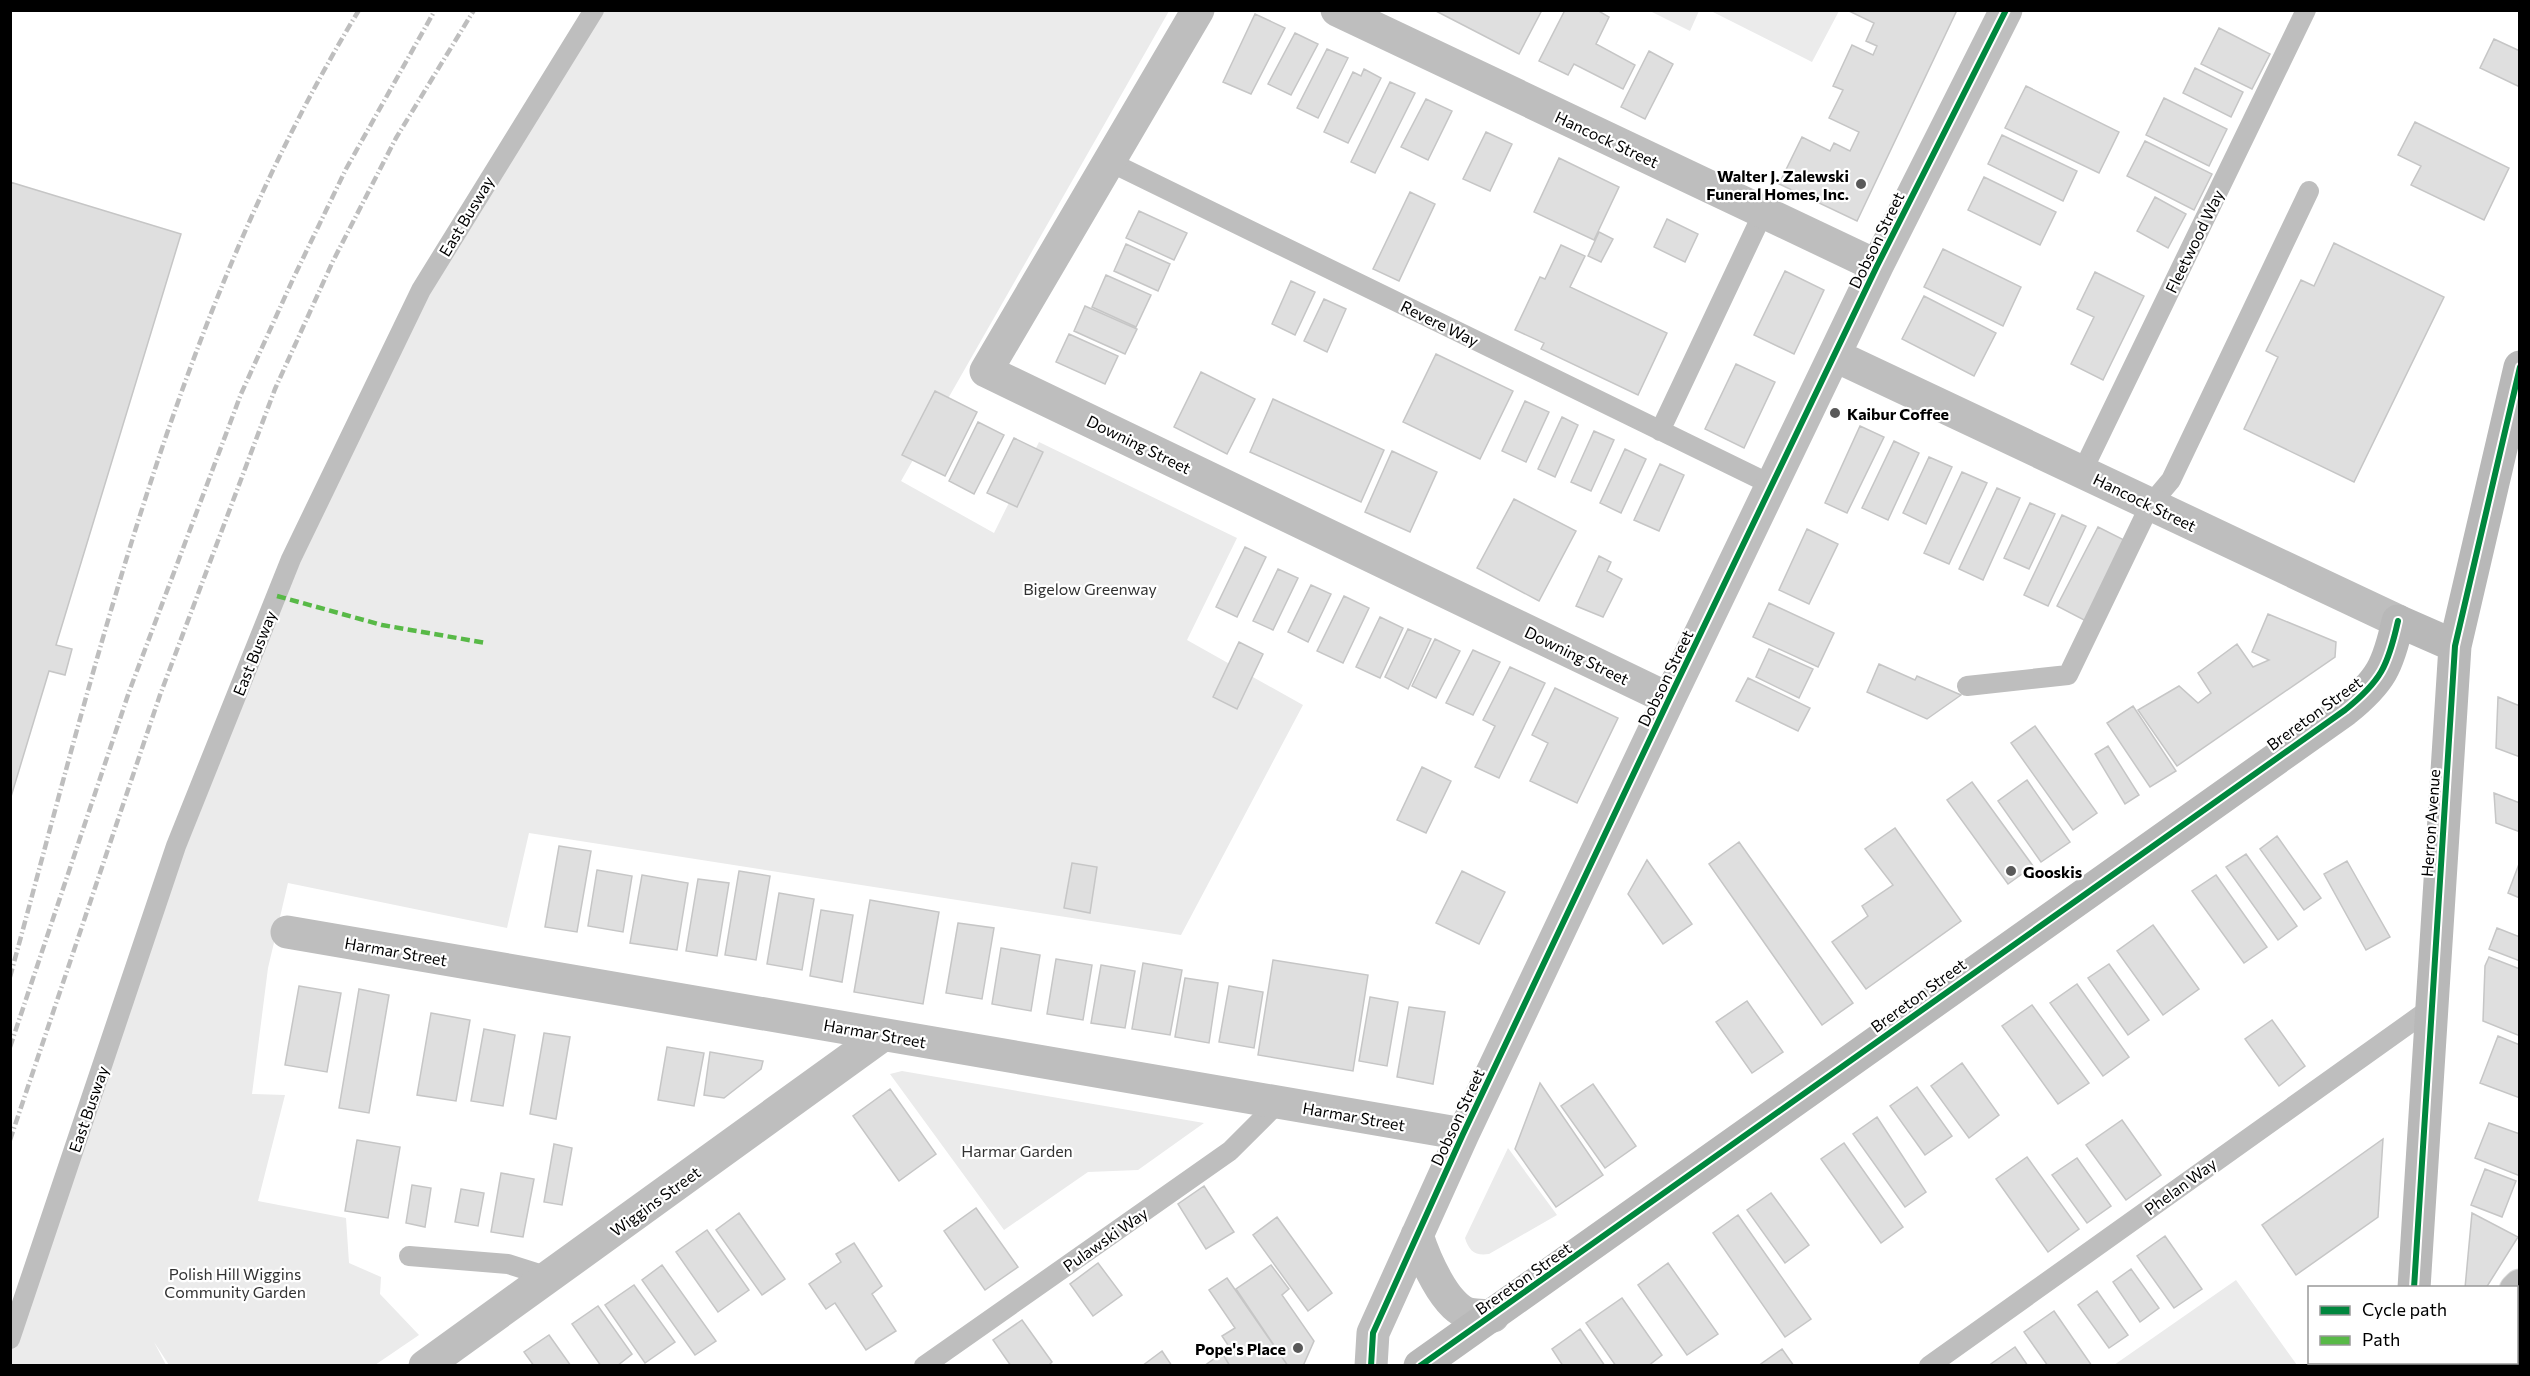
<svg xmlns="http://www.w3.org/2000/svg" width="2530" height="1376" font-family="Commissioner,sans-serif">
  <rect width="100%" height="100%" fill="#fff"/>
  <path fill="#ebebeb" d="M594,11h575l-268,470 93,52 45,-91 198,96 -50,102 116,65 -122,230 -652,-102 -22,95 -219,-45 -20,85 -16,126 33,1 -27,106 88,17 3,45 32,14 -1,17 39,41 -44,30h-206l-15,-23 12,23 -155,1v-27l165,-493 115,-287 130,-269z
    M1650,11h49l-9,20z
    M1711,11h128l-27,51z
    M902,1071l302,52 -66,47 -50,2 -84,58 -114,-156z
    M1508,1148l49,67 -68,39c-14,2 -20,-3 -24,-16z
    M2236,1280l61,85h-183z"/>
  <path fill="#dfdfdf" stroke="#c6c6c6" stroke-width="1.5" d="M1434,10h108l-23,44z
    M1565,10h32l12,7 -13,27 39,21 -12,24 -49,-25 -6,11 -29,-14z
    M1847,10h110l-100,211 -78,-37 23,-47 28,14 4,-8 16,8 9,-19 -30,-14 14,-28 -10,-4 19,-41 21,10 4,-9 -11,-5 8,-18z
    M1255,14l30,14 -34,66 -28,-12z
    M2219,28l51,26 -18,35 -51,-25z
    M1295,33l23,11 -27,51 -23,-11z
    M2494,39l26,12v36l-40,-19z
    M1327,49l21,9 -30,60 -21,-10z
    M1649,51l24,13 -28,55 -24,-12z
    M2195,68l48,24 -12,25 -48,-24z
    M1364,69l17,9 -33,65 -24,-11 29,-60 8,4z
    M1390,82l25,11 -40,80 -24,-11z
    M2026,86l93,46 -20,41 -94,-45z
    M2164,98l63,31 -18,37 -63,-31z
    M1426,99l26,12 -24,49 -27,-13z
    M2415,122l94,46 -25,52 -73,-35 10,-19 -23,-11z
    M1486,132l26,12 -22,47 -27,-12z
    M2002,135l75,36 -14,30 -75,-37z
    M2145,141l67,33 -18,36 -67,-34z
    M1559,158l60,29 -25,53 -60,-28z
    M1984,177l72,35 -16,33 -72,-35z
    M10,182l171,52 -125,411 16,4 -7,26 -16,-4 -39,129z
    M1410,192l25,12 -36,77 -26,-12z
    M2155,197l31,17 -18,34 -31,-17z
    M1139,211l48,22 -13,27 -48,-22z
    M1667,219l31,15 -13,28 -31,-15z
    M1599,232l14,7 -12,23 -13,-6z
    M2334,243l110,54 -90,185 -110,-53 34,-72 -12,-6 35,-71 13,6z
    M1126,244l44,20 -12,27 -44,-20z
    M1561,245l24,11 -15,31 97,46 -29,62 -97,-46 3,-6 -29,-13 25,-53 5,2z
    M1943,249l78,38 -18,39 -79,-39z
    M1785,271l39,19 -30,64 -40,-19z
    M2095,272l49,24 -41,84 -32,-16 23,-47 -17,-8z
    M1106,275l45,20 -15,32 -44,-20z
    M1291,281l24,11 -20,43 -23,-11z
    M1924,296l72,37 -22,43 -72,-37z
    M1324,299l22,10 -19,43 -23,-11z
    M1085,306l52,23 -12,25 -51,-23z
    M1069,334l49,22 -13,28 -49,-22z
    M1436,354l77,37 -33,68 -77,-37z
    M1736,364l39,18 -31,66 -39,-19z
    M1201,372l54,27 -28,55 -53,-27z
    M935,391l42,21 -32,64 -43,-21z
    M1273,399l111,51 -23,52 -111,-50z
    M1525,401l24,11 -23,50 -24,-11z
    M1562,417l16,8 -23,52 -17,-8z
    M978,422l26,13 -30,59 -25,-13z
    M1860,426l24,11 -37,76 -22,-10z
    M1594,431l20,9 -23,51 -20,-9z
    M1014,438l29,14 -26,55 -30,-14z
    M1894,441l25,12 -31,67 -26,-12z
    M1625,449l21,10 -25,54 -21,-10z
    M1392,451l45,21 -27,60 -45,-20z
    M1929,457l23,10 -26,57 -23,-11z
    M1660,464l24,11 -25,56 -25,-11z
    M1962,472l25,11 -38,81 -25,-11z
    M1997,488l23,10 -37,82 -24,-11z
    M1514,499l62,32 -37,70 -62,-33z
    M2030,503l25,11 -26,55 -25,-11z
    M2062,515l24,11 -38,80 -24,-11z
    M2098,527l28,14 -40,80 -29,-15z
    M1807,529l31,15 -29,60 -30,-14z
    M1245,547l21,10 -29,60 -21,-10z
    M1599,556l12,6 -4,9 15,8 -19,38 -27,-11z
    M1278,569l20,9 -25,52 -20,-9z
    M1311,585l20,9 -23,48 -20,-10z
    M1344,596l25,12 -26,55 -26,-12z
    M1769,603l65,30 -16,34 -65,-30z
    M2268,614l68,28 -1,15 -158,109 -39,-56 41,-24 19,17 13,-10 -13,-20 39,-29 16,23 16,-7 -17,-8z
    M1380,617l23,11 -23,50 -24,-11z
    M1408,629l23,10 -23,50 -23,-12z
    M1435,639l25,12 -24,47 -24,-12z
    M1239,642l24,12 -26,55 -24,-12z
    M1769,649l44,20 -14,29 -43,-21z
    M1473,650l27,12 -27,53 -27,-12z
    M1879,664l36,16 2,-4 44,19 -34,24 -60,-27z
    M1510,667l35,16 -46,95 -24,-11 20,-41 -12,-6z
    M1748,678l62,30 -12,23 -62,-30z
    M1555,688l63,30 -41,85 -47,-22 18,-38 -16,-8z
    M2498,697l22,9v51l-24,-9z
    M2133,706l43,65 -26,16 -43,-64z
    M2035,726l62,87 -24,17 -62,-87z
    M2108,746l31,49 -14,9 -30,-50z
    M1422,767l29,14 -25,52 -29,-13z
    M2027,780l43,62 -29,20 -43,-61z
    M1972,782l61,84 -25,18 -61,-84z
    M2494,793l26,10v29l-24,-9z
    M1895,828l66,93 -95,68 -34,-47 36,-26 -6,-10 31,-21 -28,-36z
    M2277,836l44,62 -17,12 -44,-61z
    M1739,842l114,161 -31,22 -113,-161z
    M559,846l32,5 -14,81 -32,-5z
    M2246,854l51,72 -19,14 -52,-73z
    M1647,860l45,64 -29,20 -35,-50z
    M2347,861l43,76 -24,13 -42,-76z
    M1072,863l25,4 -7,46 -26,-5z
    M2519,864h1v34l-12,-5z
    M597,870l35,6 -9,56 -35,-6z
    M739,871l31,5 -14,84 -31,-5z
    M1462,871l43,21 -26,52 -43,-21z
    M642,875l46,8 -11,67 -47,-7z
    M2216,875l51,72 -23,16 -52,-72z
    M698,879l31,4 -12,73 -31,-5z
    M779,893l35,6 -12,71 -35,-6z
    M870,900l69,12 -16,92 -69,-12z
    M821,910l32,5 -11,67 -32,-6z
    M958,923l36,5 -12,71 -36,-6z
    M2153,925l46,64 -36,26 -46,-64z
    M2497,928l23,9v24l-31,-12z
    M1001,948l39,7 -9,56 -39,-7z
    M2489,957l31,12v67l-37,-15 2,-55z
    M1056,959l36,6 -9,55 -36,-6z
    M1273,960l95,15 -15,96 -95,-16z
    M1143,963l39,7 -12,65 -38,-6z
    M2109,964l40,56 -21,15 -40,-57z
    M1101,965l34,6 -10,57 -34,-5z
    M1185,978l33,5 -9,60 -34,-6z
    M2077,984l52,73 -26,19 -53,-73z
    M299,986l42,7 -14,79 -42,-7z
    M1229,986l34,6 -9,56 -35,-6z
    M359,989l30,6 -20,118 -30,-5z
    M1370,997l28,5 -11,64 -28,-5z
    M1747,1001l36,51 -31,21 -36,-51z
    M2032,1005l57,78 -31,21 -56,-78z
    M1409,1007l36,5 -12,72 -36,-7z
    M431,1013l39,7 -14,81 -39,-6z
    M2272,1020l33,46 -26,20 -34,-47z
    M484,1029l31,6 -12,71 -32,-5z
    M544,1033l26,4 -14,82 -26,-5z
    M2498,1036l22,9v53l-40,-15z
    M667,1047l37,6 -10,53 -36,-6z
    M710,1052l53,9 -2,8 -37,29 -20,-3z
    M1962,1063l37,52 -30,23 -38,-52z
    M1540,1083l63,92 -47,32 -41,-58z
    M1593,1084l43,62 -31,22 -44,-62z
    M1917,1087l35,49 -27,19 -35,-49z
    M890,1089l46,65 -37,27 -46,-65z
    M1877,1117l49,75 -21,15 -52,-73z
    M2122,1120l39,55 -35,25 -40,-55z
    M2489,1123l31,11v42l-45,-18z
    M2383,1139l-5,78 -82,58 -34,-50z
    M357,1140l43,7 -12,71 -43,-7z
    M1844,1143l59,84 -22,16 -60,-84z
    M554,1144l18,4 -10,57 -18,-3z
    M2027,1157l52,72 -31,23 -52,-73z
    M2077,1158l34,48 -24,17 -35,-48z
    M2485,1169l31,12 -14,36 -31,-12z
    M501,1173l33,6 -11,58 -32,-5z
    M412,1185l19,3 -6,39 -19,-4z
    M1204,1186l30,46 -28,17 -28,-45z
    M461,1189l23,4 -6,33 -23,-4z
    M1771,1193l38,52 -24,18 -38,-53z
    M976,1208l42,59 -33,23 -41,-59z
    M739,1213l46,66 -23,16 -46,-65z
    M2472,1213l46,24 -32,51h-21z
    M1738,1215l73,104 -26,18 -72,-104z
    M1277,1217l55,76 -24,18 -55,-76z
    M707,1230l42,60 -31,22 -42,-60z
    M2165,1236l37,53 -28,19 -37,-52z
    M854,1243l28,43 -10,8 24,37 -30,19 -31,-47 -9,6 -17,-25 32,-22 -5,-8z
    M1098,1263l24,32 -29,21 -23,-32z
    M1668,1263l50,71 -31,21 -49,-70z
    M662,1265l54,76 -21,14 -53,-75z
    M1271,1265l18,24 -7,6 32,46 -11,25h-15l-52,-77z
    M2131,1269l28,39 -19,14 -27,-40z
    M1227,1278l61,88h-58l-8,-13 8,-5 -8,-12 13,-8 -26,-38z
    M634,1285l41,57 -30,21 -40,-58z
    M2097,1291l31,44 -19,13 -31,-43z
    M1622,1298l40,57 -14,11h-32l-30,-43z
    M598,1306l34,48 -15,12h-16l-29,-42z
    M2054,1311l38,55h-44l-24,-34z
    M1022,1320l30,42 -4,4h-37l-18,-26z
    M1580,1329l25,37h-42l-11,-17z
    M549,1335l22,31h-37l-10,-14z
    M2015,1347l13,19h-40z
    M1782,1349l12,17h-36z
    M1162,1351l10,15h-30z
    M1222,1353l8,13h-26z"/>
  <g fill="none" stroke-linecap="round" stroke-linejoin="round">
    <g stroke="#dbdbdb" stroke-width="35">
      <path id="primary" d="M2516,1290l4,-4
        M2466,1366l2,-4"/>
    </g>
    <path stroke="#bebebe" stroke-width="20" d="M1108,161l664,324
      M1660,431l103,-218
      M2082,472l224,-462
      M1967,686l101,-11 82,-170 21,-25 138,-289
      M409,1256l99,8 41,13
      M10,1339l166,-493 115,-287 130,-269 173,-280
      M924,1366l306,-215 48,-48
      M1929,1366l502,-358"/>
    <path stroke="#bebebe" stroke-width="33" d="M1198,10l-212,361 683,328
      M1337,10l540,256
      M1836,356l562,265
      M287,932l1176,202
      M1417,1235c7,22 28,73 52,79 8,2 17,1 24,2
      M425,1366l458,-331
      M1371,1366l2,-33 90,-199 206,-435 208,-433 129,-256"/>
    <path stroke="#b8b8b8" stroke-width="33" d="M2414,1288l41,-642 65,-279
      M1420,1366l925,-656c36,-29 43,-44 53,-89l57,25
      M2408,1366l1,-4"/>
    <use href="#primary" stroke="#bebebe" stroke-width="33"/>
    <path stroke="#bebebe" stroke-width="4.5" stroke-dasharray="9 3 1.5 3" stroke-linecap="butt" d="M10,977c90,-329 170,-672 349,-967
      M10,1047l119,-355 112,-298 52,-115 53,-110 89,-159
      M10,1140l150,-445 115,-306 58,-128 63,-123 78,-128"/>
    <path stroke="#58b947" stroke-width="4.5" stroke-dasharray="9 4.5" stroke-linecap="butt" d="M277,596l105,29 104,18"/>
    <g stroke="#fff" stroke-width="10">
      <path id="cycleway" d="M2414,1288l41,-642 65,-279
        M1371,1366l2,-33 90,-199 206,-435 208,-433 129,-256
        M1420,1366l925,-656c36,-29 43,-44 53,-89"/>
    </g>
    <use href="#cycleway" stroke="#00873e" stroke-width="6"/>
  </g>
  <g fill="#595959" stroke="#fff" stroke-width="2">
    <circle cx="1861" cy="184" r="6"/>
    <circle cx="1835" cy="413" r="6"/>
    <circle cx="2011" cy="871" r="6"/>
    <circle cx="1298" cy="1348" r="6"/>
  </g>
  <g text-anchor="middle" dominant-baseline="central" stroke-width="4.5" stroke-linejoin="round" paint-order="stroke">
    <g font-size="16" fill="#000" stroke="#fff">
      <text transform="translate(1607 139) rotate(25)">Hancock Street</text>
      <text transform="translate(466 216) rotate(-59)">East Busway</text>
      <text transform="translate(1876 240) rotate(-64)">Dobson Street</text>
      <text transform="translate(2194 241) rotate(-64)">Fleetwood Way</text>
      <text transform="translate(1440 323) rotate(26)">Revere Way</text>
      <text transform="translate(1139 444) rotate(26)">Downing Street</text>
      <text transform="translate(2145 502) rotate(26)">Hancock Street</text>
      <text transform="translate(254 653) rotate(-68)">East Busway</text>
      <text transform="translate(1577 655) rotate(26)">Downing Street</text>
      <text transform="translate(1665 678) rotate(-64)">Dobson Street</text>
      <text transform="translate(2314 713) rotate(-36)">Brereton Street</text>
      <text transform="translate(2430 823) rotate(-86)">Herron Avenue</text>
      <text transform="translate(396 951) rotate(10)">Harmar Street</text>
      <text transform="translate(1918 995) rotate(-36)">Brereton Street</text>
      <text transform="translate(875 1033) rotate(10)">Harmar Street</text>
      <text transform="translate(88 1109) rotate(-71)">East Busway</text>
      <text transform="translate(1354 1116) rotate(10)">Harmar Street</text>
      <text transform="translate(1457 1117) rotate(-65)">Dobson Street</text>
      <text transform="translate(2180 1186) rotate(-36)">Phelan Way</text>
      <text transform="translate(655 1201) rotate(-36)">Wiggins Street</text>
      <text transform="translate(1105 1239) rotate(-35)">Pulawski Way</text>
      <text transform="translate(1523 1278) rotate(-35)">Brereton Street</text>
    </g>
    <g font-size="16" font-weight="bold" fill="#000" stroke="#fff" text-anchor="end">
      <text x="1849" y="175">Walter J. Zalewski<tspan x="1849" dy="18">Funeral Homes, Inc.</tspan></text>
      <text x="1847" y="413" text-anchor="start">Kaibur Coffee</text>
      <text x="2023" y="871" text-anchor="start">Gooskis</text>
      <text x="1286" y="1348">Pope's Place</text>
    </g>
    <g font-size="16" fill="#323232" stroke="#fff">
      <text x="1090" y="588">Bigelow Greenway</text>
      <text x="1017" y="1150">Harmar Garden</text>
      <text x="235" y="1273">Polish Hill Wiggins<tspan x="235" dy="18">Community Garden</tspan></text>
    </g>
  </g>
  <rect width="2530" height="1376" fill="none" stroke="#000000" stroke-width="24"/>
  <rect x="2308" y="1286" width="210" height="78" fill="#ffffff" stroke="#999999" stroke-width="1.5"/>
  <rect x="2320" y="1306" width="30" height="9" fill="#00873e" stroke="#999999" stroke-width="1.5"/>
  <text x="2362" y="1316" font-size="18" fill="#000000">Cycle path</text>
  <rect x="2320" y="1336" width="30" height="9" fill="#58b947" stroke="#999999" stroke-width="1.5"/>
  <text x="2362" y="1346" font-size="18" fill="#000000">Path</text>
</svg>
